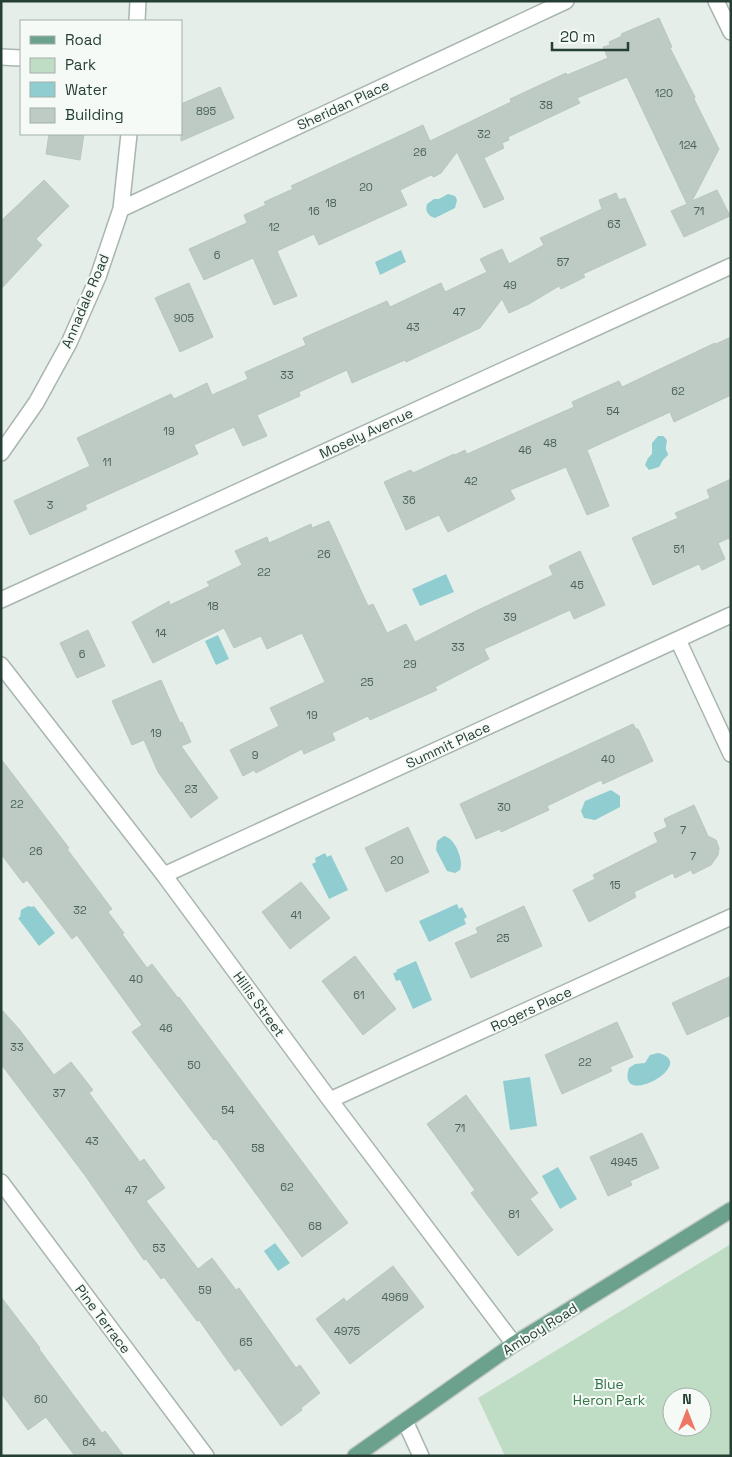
<svg xmlns="http://www.w3.org/2000/svg" width="732" height="1457" font-family="'Space Grotesk',sans-serif">
  <rect width="100%" height="100%" fill="#e5eee9"/>
  <path fill="#bfddc4" fill-rule="evenodd" d="M731,1244v212h-226l-27,-58zM672,1397h30v30h-30z"/>
  <path fill="#90cdd0" d="M448,194l7,2 2,4 -2,8 -20,10c-7,-2 -10,-7 -8,-14l7,-5h5z
    M401,250l5,12 -26,13 -5,-13z
    M658,436h5c7,5 2,7 3,14 1,2 2,3 2,5l-5,5 -4,7 -10,3 -4,-5 3,-7 4,-4v-11z
    M446,574l8,18 -34,14 -8,-17z
    M218,635l11,24 -13,6 -11,-24z
    M611,790l9,6v11l-25,13 -11,-2 -3,-7 4,-10z
    M444,836c11,2 20,24 16,34l-5,3 -8,-2 -11,-21 1,-9z
    M325,853l2,4 4,-2 17,35 -19,9 -17,-35 4,-2 -1,-4z
    M457,904l2,5 3,-2 5,10 -3,2 2,5 -37,18 -10,-21z
    M28,906l4,1 2,-1 21,27 -16,13 -21,-28 2,-1 1,-7z
    M416,961l16,39 -19,9 -13,-29 -4,1 -3,-8 4,-1 -1,-2z
    M658,1053c43,10 -43,58 -29,15l6,-4 10,-1 5,-8z
    M530,1077l7,49 -27,4 -7,-49z
    M558,1167l19,32 -17,10 -18,-33z
    M275,1243l15,20 -12,8 -14,-20z"/>
  <path fill="#bdcbc4" stroke="#b8c7bf" d="M659,18l13,29 -2,1 25,49 -1,2 25,50 -27,52 25,-11 13,26 -46,21 -13,-26 16,-7 -60,-127 -50,21 3,5 -72,34 1,3 -7,3 2,5 -20,10 20,41 -20,9 -27,-56 -16,21 -7,4 -3,-2 -31,15 7,15 -88,40 -5,-11 -37,17 20,45 -23,9 -21,-47 -49,22 -15,-31 58,-26 -3,-8 22,-10 -2,-3 29,-13 -2,-3 132,-61 7,16 81,-39 -1,-3 56,-26 1,2 41,-17 -5,-11 7,-2 -1,-3 13,-6 -1,-2z
    M220,87l14,31 -53,23v-37z
    M49,134h35l-4,26 -34,-6z
    M44,180l25,26 -33,33 6,6 -41,44v-68z
    M616,193l3,7 6,-2 21,47 -63,29 2,3 -24,12 -2,-3 -30,18 -20,9 -7,-14 -22,29 -74,34 -1,-2 -53,23 -5,-13 -48,22 1,4 -43,19 10,21 -24,10 -9,-19 -40,18 4,9 -113,51 2,4 -57,26 -16,-34 76,-35 -13,-28 94,-44 3,5 33,-16 5,12 36,-16 -3,-7 61,-27 -3,-7 84,-37 3,6 51,-24 4,9 42,-20 -7,-13 22,-10 7,15 35,-19 -4,-7 62,-29 -3,-9z
    M189,283l24,54 -33,15 -25,-54z
    M731,337v58l-57,27 -4,-10 -83,38 22,56 -22,9 -21,-48 -56,23 5,9 -67,33 -9,-17 -33,15 -22,-48 27,-12 2,3 41,-19 1,1 10,-5 2,4 107,-47 -2,-5 47,-21 3,6 93,-44 1,1z
    M731,479v64l-2,-5 -11,5 7,16 -23,11 -3,-6 -46,21 -21,-47 46,-20 -3,-5 35,-15 -3,-8z
    M329,521l39,85 5,-2 14,29 19,-9 9,18 63,-32 75,-35 -4,-9 31,-15 25,54 -31,14 -4,-9 -86,39 5,10 -54,28 2,3 -67,30 -2,-4 -36,17 3,7 -31,14 -2,-5 -46,24 -2,-3 -11,6 -13,-26 49,-24 -9,-18 55,-26 -23,-49 -35,16 -6,-13 -27,12 -10,-20 -71,35 -21,-41 37,-21 1,4 40,-19 -3,-4 35,-17 -7,-14 32,-14 2,6 42,-19 1,4z
    M88,630l17,36 -28,12 -17,-35z
    M161,680l19,43 2,-1 9,20 -10,4 37,52 -27,20 -33,-46 -14,-32 -12,5 -20,-44z
    M633,724l3,5h2l15,32 -50,23 -2,-4 -54,26 2,4 -48,22 -1,-3 -24,10 -16,-35z
    M1,759l68,89 -2,1 45,60 -4,3 16,21 -2,1 25,34 5,-4 26,34 1,-1 169,226 -46,34 -86,-118 -2,1 -82,-108 10,-7 -65,-90 -5,4 -45,-59 -4,3 -22,-29z
    M694,805l14,31 8,4 3,8 -1,7 -7,10 -18,9 -2,-4 -16,8 -2,-5 -39,19 2,5 -47,25 -16,-32 22,-11 -2,-4 65,-33 -4,-9 13,-6 -3,-8z
    M408,827l21,45 -43,20 -21,-44z
    M301,882l29,36 -40,31 -28,-37z
    M524,906l18,40 -71,32 -16,-35 23,-10 -2,-5z
    M355,956l41,53 -33,26 -41,-54z
    M731,976v39l-44,20 -15,-32z
    M1,1009l18,20 35,46 17,-13 22,28 -4,3 51,69 4,-3 21,29 -19,13 52,68 14,-11 24,32 3,-2 57,80 4,-3 20,28 -19,15 1,2 -21,16 -42,-58 -4,3 -36,-51 -2,1 -33,-44 -3,2 -15,-20 -2,1 -60,-86 -83,-110z
    M617,1022l16,35 -23,10 2,4 -50,23 -17,-39z
    M466,1095l72,98 -8,6 23,31 -35,26 -47,-63 4,-3 -48,-66z
    M642,1133l17,35 -29,13 2,4 -24,11 -18,-39z
    M393,1266l31,41 -74,57 -34,-45 28,-21 2,4z
    M1,1297l39,51 -1,1 47,63 16,21 3,-2 19,25h-49l-29,-39 -18,13 -27,-37z"/>
  <g fill="none" stroke-linecap="round" stroke-linejoin="round">
    <g stroke="#a8b6af" stroke-width="18">
      <path id="minor" d="M716,1l15,31
        M137,21l1,-20
        M1,57l20,1
        M121,209l445,-208
        M1,453l35,-50 33,-60 29,-66 23,-68 8,-75
        M1,600l730,-334
        M678,640l53,114
        M1,665l163,210 166,225 184,244
        M164,875l567,-260
        M330,1100l401,-183
        M1,1182l205,274
        M405,1421l16,35"/>
    </g>
    <g stroke="#c2c9c6" stroke-width="18">
      <path id="major" d="M355,1456l159,-112 217,-134"/>
    </g>
    <use href="#minor" stroke="#fff" stroke-width="15"/>
    <use href="#major" stroke="#6ca18d" stroke-width="15"/>
  </g>
  <g text-anchor="middle" dominant-baseline="central" stroke-width="4" stroke-linejoin="round" paint-order="stroke">
    <g font-size="11" fill="#4b6259">
      <text x="664" y="93">120</text>
      <text x="546" y="105">38</text>
      <text x="206" y="111">895</text>
      <text x="484" y="134">32</text>
      <text x="688" y="145">124</text>
      <text x="420" y="152">26</text>
      <text x="366" y="187">20</text>
      <text x="331" y="203">18</text>
      <text x="314" y="211">16</text>
      <text x="699" y="211">71</text>
      <text x="614" y="224">63</text>
      <text x="274" y="227">12</text>
      <text x="217" y="255">6</text>
      <text x="563" y="262">57</text>
      <text x="510" y="285">49</text>
      <text x="459" y="312">47</text>
      <text x="184" y="318">905</text>
      <text x="413" y="327">43</text>
      <text x="287" y="375">33</text>
      <text x="678" y="391">62</text>
      <text x="613" y="411">54</text>
      <text x="169" y="431">19</text>
      <text x="550" y="443">48</text>
      <text x="525" y="450">46</text>
      <text x="107" y="462">11</text>
      <text x="471" y="481">42</text>
      <text x="409" y="500">36</text>
      <text x="50" y="505">3</text>
      <text x="679" y="549">51</text>
      <text x="324" y="554">26</text>
      <text x="264" y="572">22</text>
      <text x="577" y="585">45</text>
      <text x="213" y="606">18</text>
      <text x="510" y="617">39</text>
      <text x="161" y="633">14</text>
      <text x="458" y="647">33</text>
      <text x="82" y="654">6</text>
      <text x="410" y="664">29</text>
      <text x="367" y="682">25</text>
      <text x="312" y="715">19</text>
      <text x="156" y="733">19</text>
      <text x="255" y="755">9</text>
      <text x="608" y="759">40</text>
      <text x="191" y="789">23</text>
      <text x="17" y="804">22</text>
      <text x="504" y="807">30</text>
      <text x="683" y="830">7</text>
      <text x="36" y="851">26</text>
      <text x="693" y="856">7</text>
      <text x="397" y="860">20</text>
      <text x="615" y="885">15</text>
      <text x="80" y="910">32</text>
      <text x="296" y="915">41</text>
      <text x="503" y="938">25</text>
      <text x="136" y="979">40</text>
      <text x="359" y="995">61</text>
      <text x="166" y="1028">46</text>
      <text x="17" y="1047">33</text>
      <text x="585" y="1062">22</text>
      <text x="194" y="1065">50</text>
      <text x="59" y="1093">37</text>
      <text x="228" y="1110">54</text>
      <text x="460" y="1128">71</text>
      <text x="92" y="1141">43</text>
      <text x="258" y="1148">58</text>
      <text x="624" y="1162">4945</text>
      <text x="287" y="1187">62</text>
      <text x="131" y="1190">47</text>
      <text x="514" y="1214">81</text>
      <text x="315" y="1226">68</text>
      <text x="159" y="1248">53</text>
      <text x="205" y="1290">59</text>
      <text x="395" y="1297">4969</text>
      <text x="347" y="1331">4975</text>
      <text x="246" y="1342">65</text>
      <text x="41" y="1399">60</text>
      <text x="89" y="1442">64</text>
    </g>
    <g font-size="14" fill="#253f35" stroke="#f6faf7">
      <text transform="translate(343 105) rotate(-25)">Sheridan Place</text>
      <text transform="translate(85 301) rotate(-67)">Annadale Road</text>
      <text transform="translate(366 433) rotate(-25)">Mosely Avenue</text>
      <text transform="translate(448 745) rotate(-25)">Summit Place</text>
      <text transform="translate(259 1004) rotate(54)">Hillis Street</text>
      <text transform="translate(531 1009) rotate(-25)">Rogers Place</text>
      <text transform="translate(103 1319) rotate(53)">Pine Terrace</text>
      <text transform="translate(540 1329) rotate(-32)">Amboy Road</text>
    </g>
    <g font-size="14" fill="#317443" stroke="#f6faf7">
      <text x="609" y="1384">Blue<tspan x="609" dy="16">Heron Park</tspan></text>
    </g>
  </g>
  <rect width="732" height="1457" fill="none" stroke="#253f35" stroke-width="5"/>
  <rect x="20" y="20" width="162" height="115" fill="#f6faf7" stroke="#a2afa9"/>
  <rect x="30" y="36" width="25" height="8" fill="#6ca18d" stroke="#a2afa9"/>
  <text x="65" y="45" font-size="15" fill="#253f35">Road</text>
  <rect x="30" y="58" width="25" height="15" fill="#bfddc4" stroke="#a2afa9"/>
  <text x="65" y="70" font-size="15" fill="#253f35">Park</text>
  <rect x="30" y="82" width="25" height="15" fill="#90cdd0" stroke="#a2afa9"/>
  <text x="65" y="95" font-size="15" fill="#253f35">Water</text>
  <rect x="30" y="108" width="25" height="15" fill="#bdcbc4" stroke="#a2afa9"/>
  <text x="65" y="120" font-size="15" fill="#253f35">Building</text>
  <g transform="translate(687 1412)"><circle r="24" fill="#f6faf7" stroke="#a2afa9"/>
  <path d="M0-4L9 19L0 12L-9 19Z" fill="#ec7765"/>
  <text y="-8" font-size="14" font-weight="bold" text-anchor="middle" fill="#253f35">N</text>
  </g>
  <path d="M552 42v8h76v-8" fill="none" stroke="#253f35" stroke-width="2.5"/>
  <text x="560" y="42" font-size="15" fill="#253f35" stroke="#f6faf7" stroke-width="4" paint-order="stroke">20 m</text>
</svg>
